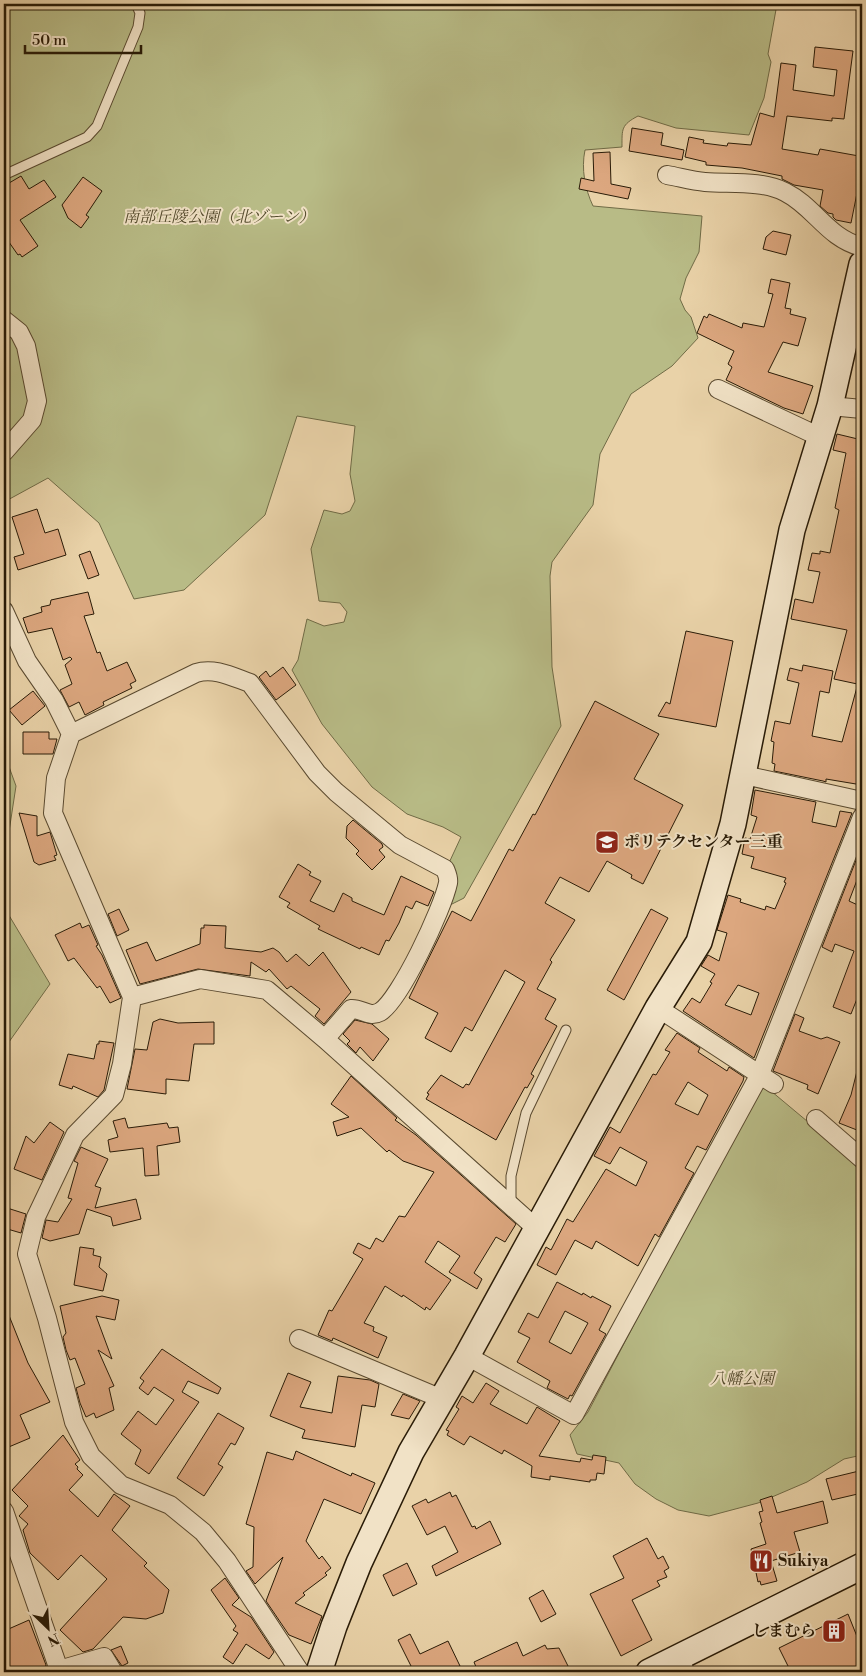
<svg xmlns="http://www.w3.org/2000/svg" width="866" height="1676" font-family="'Libre Bodoni','Noto Serif JP',serif">
  <rect width="100%" height="100%" fill="#e9d2a8"/>
  <filter id="stains"><feTurbulence type="fractalNoise" baseFrequency=".004" numOctaves="4"/><feColorMatrix values="0 0 0 0 .2 0 0 0 0 .09 0 0 0 0 .02 0 0 0 .5 -.17"/></filter>
  <radialGradient id="worn" r=".72"><stop offset=".6" stop-color="#630" stop-opacity="0"/><stop offset="1" stop-color="#630" stop-opacity=".3"/></radialGradient>
  <path fill="#b8bb86" stroke="#706b46" d="M4,4h773l-9,50 3,8 -7,36 -15,37 -73,-7 -38,-12c-17,9 -16,13 -16,31l-37,3c-4,19 0,39 8,56l109,10 -3,36 -13,26 -6,21 5,11 6,7 7,21 -26,28 -41,28 -31,60 -7,51 -41,57 -2,14 2,91 9,59 -97,172 -20,10 4,-43 13,-28 -18,-10 -36,-13 -35,-27 -50,-63 -30,-54 6,-10 9,-41 17,7 20,-4 3,-10 -7,-9 -21,-2 -8,-52 13,-39 18,4 8,-3 5,-10 -5,-27 5,-48 -58,-10 -32,99 -81,75 -50,9 -35,-76 -51,-45 -44,24z
    M4,753l12,33 -12,78z
    M4,907l46,77 -46,65z
    M765,1086l97,81v288l-18,4 -37,23 -49,21 -49,13 -31,-6 -22,-11 -21,-15 -16,-21 -42,-9 -7,-19 18,-23 171,-325z"/>
  <path fill="#dca77f" stroke="#291b07" fill-rule="evenodd" d="M815,47l38,4 -9,68 -12,-1v3l-45,-5 -5,33 36,6 2,-6 39,7 -1,5 4,1v6l-11,55 -15,-3 -3,-3v-3l-5,-1 -8,-7 3,-16 -29,-5 -12,-6v-3l-40,-8 -36,-3v-3l-21,-5 4,-20 15,3 -1,3 24,3 1,-3 23,2 9,-32 14,4 7,-54 15,2 -3,25 41,6 3,-26 -24,-3z
    M632,128l31,5 -2,12 23,5 -2,10 -53,-9z
    M610,152l1,32 20,4 -3,11 -49,-10 2,-11 13,3 -1,-28z
    M21,176l8,13 15,-9 12,17 -36,23 18,26 -16,11 -2,-3 -2,1 -14,-20v-49z
    M83,177l19,14 -16,24 3,2 -8,11 -13,-10 -6,-13z
    M773,231l18,4 -5,20 -23,-6 3,-12z
    M771,279l19,4 -5,25 6,1 -1,5 16,4 -8,28 -15,-4 -15,30 45,14 -10,28 -19,-6 -58,-28 6,-13 -4,-3 6,-13 -37,-18 7,-17 3,2 2,-4 33,14 1,-5 21,4 9,-33 -5,-1z
    M837,434l25,6v40l-2,12h2v193l-28,-6 13,-49 -56,-11 4,-20 18,4 7,-31 -12,-2 4,-17 8,1v-3l10,2 9,-43 -4,-2 11,-55 -13,-3z
    M37,509l8,24 13,-4 8,26 -48,15 -4,-13 10,-3 -12,-37z
    M90,551l9,24 -11,4 -9,-24z
    M88,592l6,22 -10,2 13,37 3,-1 7,19 20,-9 9,19 -6,3 2,4 -29,14 1,3 -19,10 -6,-13 -10,5 -9,-17 12,-6 -7,-19 7,-6 -2,-2 -7,3 -11,-32 -24,5 -5,-15 19,-6 -1,-5 9,-2 1,-5z
    M686,631l47,10 -17,86 -58,-11 8,-14 4,2z
    M803,665l30,6 -4,22 -9,-2 -8,45 30,6 15,-55 5,1v97l-36,-6v3l-3,-1 -49,-10 1,-7 -3,-1 2,-21 -3,-1 4,-20 15,3 9,-41 -12,-3 3,-12 12,3z
    M283,667l13,18 -20,15 -17,-23 7,-6 4,6z
    M33,691l12,15 -23,19 -13,-15z
    M595,701l64,33 -25,45 49,26 -40,79 -12,-6 1,-3 -25,-14 -18,31 -29,-15 -15,26 30,17 -25,40 2,2 -15,27 19,10 -11,20 12,7 -26,48 3,2 -7,12 -2,-1 -29,53 -70,-41 3,-5 -2,-1 14,-18 22,13 3,-4 3,1 56,-103 -20,-12 -33,61 -7,-4 -14,25 -26,-14 13,-25 -29,-15 43,-87 19,10 38,-72 4,2 20,-37 2,1z
    M23,732h26v7h8l-4,15h-30z
    M755,790l61,12 -4,20 24,5 4,-16 12,2 -98,245 -71,-47 9,-13 8,5 12,-20 -2,-1 5,-8 -14,-8 7,-11 11,6 8,-28 -10,-3 11,-35 13,4 -1,3 25,8 1,-4 9,3 11,-26 -2,-1 2,-4 -35,-10 3,-11 -12,-3 3,-16 5,1 7,-22 -6,-2zM738,985l21,8 -8,22 -26,-10z
    M19,813l18,3v20l13,-4 7,23 -3,1 2,4 -17,5 -5,-3z
    M353,820l29,24 1,3 -4,3 6,7 -13,13 -16,-16 3,-3 -13,-13 1,-12z
    M862,845v22l-13,34 13,6v79l-11,28 -18,-7 21,-56 -19,-7 -3,8 -10,-5z
    M298,864l13,8 -2,3 12,6 -11,20 24,11 9,-19 9,5v3l32,14 17,-39 33,16 -6,14 -12,-5 -4,8 -6,-3 -7,17 -10,18 -3,-1 -7,15 -18,-8 -1,2 -42,-20 2,-3 -33,-19 3,-4 -11,-6z
    M119,909l10,21 -12,6 -9,-22z
    M651,909l17,9 -44,82 -17,-10z
    M80,923l2,5 7,-3 9,20 -2,1 6,9 19,43 -11,5 -10,-17 -3,2 -23,-30 -6,3 -13,-26z
    M204,925l22,1 -1,22 36,4 12,-4 6,4 8,10 9,-8 13,12 14,-14 28,40 -27,32 -9,-8 5,-7 -29,-23 -4,3 -18,-20 -3,3 -15,-10 -1,14 -52,-7 -58,15 -14,-34 21,-8 9,19 44,-17 1,-16h3z
    M795,1014l9,4 -5,13 22,8 6,-2 13,5 -22,52 -11,-5 1,-4 -35,-14z
    M160,1019l18,4 36,-1v22h-20l-5,37 -23,-2v15l-39,-5 8,-40 12,1 6,-28z
    M355,1020l17,4 17,15 -16,22 -13,-14 -4,6 -9,-9 3,-3 -7,-7z
    M677,1033l23,15 -2,4 29,19 2,-4 15,10 -1,4 -37,69 -9,-4 -12,22 9,5 -35,64 -4,-3 -17,32 -42,-25 -4,8 -17,-9 -19,35 -19,-10 9,-18 5,3 16,-31 6,3 33,-53 30,17 11,-24 -27,-15 -10,17 -16,-8 16,-29 10,6 33,-59 3,1 14,-23 -5,-2zM688,1082l20,13 -10,20 -23,-11z
    M99,1041l15,2 -10,47 -6,7 -25,-11 -1,3 -13,-4 9,-31 26,5 3,-15h2z
    M858,1067h4v65l-23,-9 12,-28z
    M351,1076l46,42 -2,2 21,15 100,89 -11,18 -9,-5 -22,36 8,6 -5,10 -28,-17 11,-16 -22,-15 -13,21 26,18 -21,30 -4,-3 -1,3 -22,-15 -1,2 -17,-11 -21,37 10,4 -1,4 14,6 -9,21 -45,-20 -1,3 -14,-6 11,-25 3,1 31,-52 -10,-6 5,-10 12,6 6,-11 7,4 16,-26 6,1 29,-45 -31,-11 -14,-11 -2,2 -26,-24 -24,8 -4,-14 16,-5 -18,-13z
    M125,1118l3,10 39,-5 2,5 9,-1 2,15 -23,4 2,29 -14,1 -2,-28 -33,4 -2,-12 10,-3 -5,-16z
    M50,1122l14,10 -22,48 -28,-11 12,-33 8,7z
    M81,1147l27,12 -13,27 6,2 -6,20 41,-9 5,20 -28,7 -2,-9 -24,-8 -8,25 -29,7 -8,-3 4,-18 12,2 14,-23 -4,-1 10,-35 -4,-2z
    M4,1207l22,7 -5,19 -17,-5z
    M80,1247l14,2 -1,6 8,2 -2,10 8,7 -4,17 -29,-6z
    M557,1282l25,13 1,-2 8,5 1,-2 19,10 -12,24 7,4 -34,62 -2,-1 -2,4 -21,-11 3,-7 -33,-19 13,-24 -12,-6 10,-19 10,5zM565,1311l23,12 -17,31 -22,-12z
    M102,1296l17,4 -4,20 -19,-4 16,43 -14,-9 16,36 -5,2 5,22 -18,8 -2,-5 -8,4 -6,-14 -4,-15 9,-4 -10,-26 -5,2 -4,-10 -3,-13 3,-4 -6,-27z
    M4,1303l24,60 22,39 -30,13 10,23 -26,11z
    M162,1349l59,39 -3,6 -30,-13 -6,11 17,10 -50,72 -14,-10 6,-14 -20,-16 17,-23 18,14 18,-25 -20,-13 -6,8 -9,-7 5,-7 -4,-3z
    M288,1373l23,9 -11,25 32,6 6,-37 32,4 9,4 -4,23 -13,-2 -7,42 -53,-9 3,-8 -35,-14z
    M486,1383l13,8 -9,13 37,20 10,-17 23,14 -21,35 41,6 1,-4 11,2 1,-5 13,2 -2,17 -7,-1 -1,7h-6v2l-40,-6v4l-19,-3 1,-11 -28,-16 -2,4 -32,-18 -6,9 -17,-10 2,-4 -3,-1 13,-21 -3,-2 6,-11 11,7z
    M403,1394l17,7 -11,18 -18,-4z
    M218,1413l26,15 -9,17 -4,-2 -13,21 5,3 -19,29 -27,-18z
    M63,1435l17,25 -5,4 3,3 -1,2 6,6 -14,15 29,27 16,-23 16,12 -18,24 35,33 -3,3 25,24 -6,23 -17,6 -23,-2 -30,32 -10,3 -23,-22 47,-51 -26,-24 -23,25 -28,-27 -7,-23 5,-6 -9,-8 9,-10 -16,-16z
    M296,1451l55,25 1,-3 23,10 -14,31 -37,-15 -18,42 13,18 3,-3 9,12 -6,5 2,2 -24,18 2,2 -10,8 27,13 -11,28 -22,-9 -23,-34 17,-44 -28,27 -9,-13 7,-4 1,-40 -8,-3 21,-72 26,8z
    M859,1471l3,22 -30,7 -6,-21z
    M450,1492l2,5 4,-2 16,32 3,-1 1,3 14,-8 11,23 -65,32 -4,-10 26,-14 -13,-26 -18,9 -15,-29 14,-7 2,4z
    M772,1496l5,17 46,-12 5,22 -34,9 6,20 -29,9 6,20 -16,4 -1,-4 -2,1 -7,-33 15,-5 -6,-21 2,-1 -3,-10 4,-1 -3,-11z
    M647,1538l11,21 5,-3 6,12 -5,3 3,6 -10,4 3,5 -28,14 20,40 -31,16 -31,-62 34,-16 -11,-22z
    M407,1563l10,21 -24,12 -10,-21z
    M225,1578l14,20 -7,7 19,12 23,35 -5,7 -23,-15 -13,20 -10,-7 15,-24 -5,-3 3,-4 -25,-36z
    M543,1590l13,24 -15,8 -12,-24z
    M848,1614l14,35v23h-71l-12,-24z
    M29,1620l17,45 -2,4 -8,3h-32v-41z
    M410,1634l10,20 28,-13 12,25 -14,6h-32l-16,-32z
    M517,1642l6,14 22,-11 2,4 12,-1 12,24h-33l-3,-5 -13,5h-44l-4,-10z
    M121,1646l7,17 -6,3 -11,-16z"/>
  <g fill="none" stroke-linecap="round" stroke-linejoin="round">
    <g stroke="#59492f" stroke-width="11">
      <path id="lane" d="M4,175l83,-38 10,-11 41,-99 2,-14 -4,-9
        M511,1204v-28l15,-63 40,-83
        M684,1657l6,15"/>
    </g>
    <g stroke="#59492f" stroke-width="20">
      <path id="street" d="M667,175c12,2 25,6 38,7 25,2 56,-2 80,10 30,15 42,46 77,55
        M4,320l15,12 7,14 11,55 -5,19 -28,32
        M718,389l102,48
        M830,406l32,3
        M4,611l23,50 27,39 17,34 -15,44 -3,35 79,184 -10,67 -8,31 -39,40 -39,82 -9,37 20,64 27,104 17,34 30,29 49,20 33,27 24,29 73,111
        M71,734l125,-61c18,-6 37,4 54,10l67,90 19,19 64,53 45,24c2,5 4,9 3,14 -5,25 -48,117 -68,129 -11,6 -19,-4 -29,-3l-26,30
        M744,775l118,26
        M132,997l68,-18 67,11 58,49 212,190
        M658,1008l116,76
        M816,1119l46,40
        M299,1339l143,60
        M467,1356l107,59 186,-341 102,-257
        M4,1511l55,159 -5,2
        M59,1670l45,-13 9,15"/>
    </g>
    <g stroke="#291b07" stroke-width="28">
      <path id="secondary" d="M319,1672l15,-46 25,-63 52,-111 56,-96 191,-348 41,-66 34,-118 59,-294 38,-124 32,-142
        M649,1672l213,-106"/>
    </g>
    <use href="#lane" stroke="#f1e2c6" stroke-width="9"/>
    <use href="#street" stroke="#f1e2c6" stroke-width="18"/>
    <use href="#secondary" stroke="#f1e2c6" stroke-width="25"/>
  </g>
  <defs>
    <g id="school-square" transform="scale(1.25)"><rect x="-9" y="-9" width="18" height="18" rx="4" fill="#8f2418" stroke="#f1e2c6"/><path d="M0-5L7-2L0 1L-7-2ZM-4 1L0 2.5L4 1V4Q0 6-4 4Z" fill="#fff"/></g>
    <g id="restaurant-square" transform="scale(1.25)"><rect x="-9" y="-9" width="18" height="18" rx="4" fill="#8f2418" stroke="#f1e2c6"/><path d="M-5-6h1v4h1v-4h1v4h1v-4h1v5L-1.5 .5V6h-2V.5L-5-1ZM5-6V6H3V1.5H1.5Q1.5-4 5-6Z" fill="#fff"/></g>
    <g id="building-square" transform="scale(1.25)"><rect x="-9" y="-9" width="18" height="18" rx="4" fill="#8f2418" stroke="#f1e2c6"/><path d="M-4-6H4V6H1V3H-1V6H-4ZM-2.5-4.3h1.7v1.8h-1.7ZM.8-4.3h1.7v1.8H.8ZM-2.5-1h1.7V.8h-1.7ZM.8-1h1.7V.8H.8Z" fill="#fff"/></g>
  </defs>
  <g fill-rule="evenodd">
    <use href="#school-square" x="607" y="842"/>
    <use href="#restaurant-square" x="761" y="1561"/>
    <use href="#building-square" x="834" y="1631"/>
  </g>
  <g text-anchor="middle" dominant-baseline="central" stroke-width="4" stroke-linejoin="round" paint-order="stroke">
    <g font-size="16" font-style="italic" fill="#544b2d" stroke="#f1e2c6">
      <text x="219" y="217">南部丘陵公園（北ゾーン）</text>
      <text x="742" y="1379">八幡公園</text>
    </g>
    <g font-size="16" font-weight="bold" fill="#291b07" stroke="#f1e2c6" text-anchor="start">
      <text x="624" y="842">ポリテクセンター三重</text>
      <text x="778" y="1561">Sukiya</text>
      <text x="816" y="1631" text-anchor="end">しまむら</text>
    </g>
  </g>
  <rect width="866" height="1676" fill="none" stroke="#e9d2a8" stroke-width="20"/>
  <rect x="5" y="5" width="856" height="1666" fill="none" stroke="#291b07" stroke-width="2.5"/>
  <rect x="10" y="10" width="846" height="1656" fill="none" stroke="#291b07"/>
  <g transform="translate(48 1628) rotate(155)" stroke="#f1e2c6" stroke-width="4" paint-order="stroke">
  <path d="M0-4L9 19L0 12L-9 19Z" fill="#291b07"/>
  <text y="-8" font-size="14" font-weight="bold" text-anchor="middle" fill="#291b07">N</text>
  </g>
  <path d="M25 45v8h116v-8" fill="none" stroke="#291b07" stroke-width="2.5"/>
  <text x="32" y="45" font-size="15" fill="#291b07" stroke="#f1e2c6" stroke-width="4" paint-order="stroke">50 m</text>
  <rect width="100%" height="100%" filter="url(#stains)"/>
  <rect width="100%" height="100%" fill="url(#worn)"/>
</svg>
